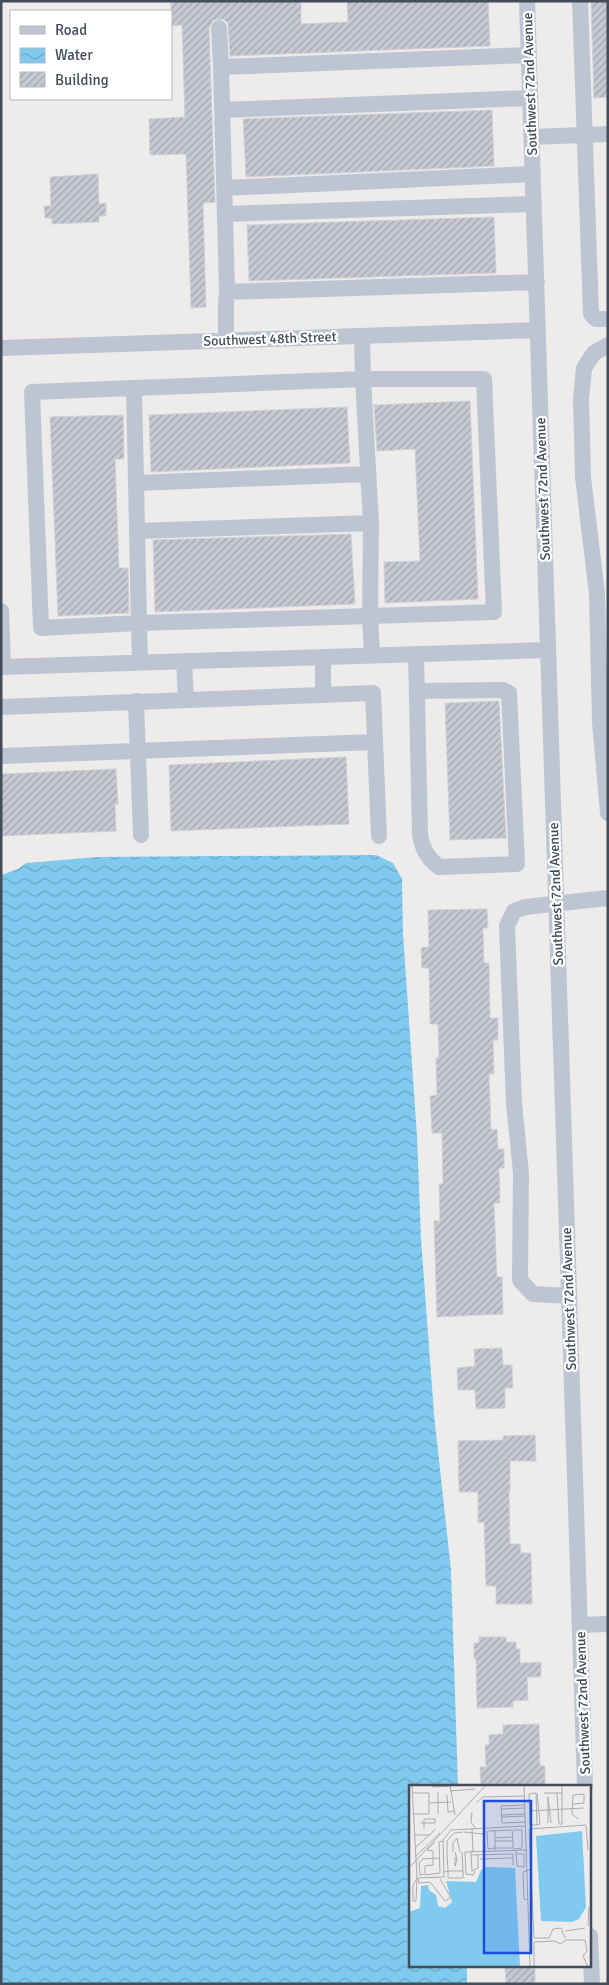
<svg xmlns="http://www.w3.org/2000/svg" width="609" height="1985" font-family="Signika,sans-serif">
  <defs>
    <pattern id="water-waves" width="16" height="10" patternUnits="userSpaceOnUse" patternTransform="scale(1.25)"><rect width="16" height="10" fill="#80caf0"/><path d="M0 5q4-4 8 0t8 0" fill="none" stroke="#6aa6c5"/></pattern>
    <pattern id="building-hatch" width="6" height="6" patternUnits="userSpaceOnUse" patternTransform="scale(1.25)"><rect width="6" height="6" fill="#c7c9d2"/><path d="M-1 1l2-2M0 6l6-6M5 7l2-2" fill="none" stroke="#a3a5ad"/></pattern>
  </defs>
  <rect width="100%" height="100%" fill="#eeebeb"/>
  <path fill="url(#water-waves)" d="M376,855l17,8 9,16 1,55 14,202 4,103 13,175 17,156 7,216h-48v180h57v18h-466v-1109l17,-6 8,-6 72,-6z"/>
  <path fill="url(#building-hatch)" stroke="#cfd0d8" d="M171,1h130v23l47,-2 -1,-21h141l2,45 -260,10 -2,-33 -5,-4 -10,1 -4,9 6,173 -12,1 3,104 -15,1 -5,-154 -36,1 -1,-36 36,-2 -3,-92 -11,1z
    M591,1h17v96l-14,1z
    M492,110l2,56 -248,11 -3,-58z
    M98,174l1,30 7,-1v13h-7v6l-47,2v-6h-7l-1,-12h7l-1,-29z
    M494,217l2,56 -247,8 -2,-56z
    M470,401l8,198 -93,4 -1,-41 36,-1 -5,-112 -38,2 -3,-46z
    M347,407l3,56 -199,9 -2,-57z
    M123,415l1,44h-9l4,109h9l1,45 -71,3 -8,-199z
    M351,534l4,70 -200,8 -2,-72z
    M499,701l7,137 -56,2 -5,-137z
    M346,757l3,67 -178,7 -2,-66z
    M116,769l2,35h-3l1,27 -115,5v-62z
    M487,909l1,19h-5l1,35h5l1,55h8v22h-5l1,34h-5l2,56 6,-1 1,20h6v19h-5l1,35h-6l3,74h5l1,37 -66,3 -3,-96h6l-1,-37h4l-1,-51h-10l-2,-37 7,-1 -1,-37 3,-1 -1,-33h-8l-1,-56h-7l-1,-20 8,-1 -1,-37z
    M502,1348l1,17h9l1,23h-8v20l-29,1 -1,-19h-17l-1,-22 18,-2 -1,-17z
    M535,1435l1,26h-26v30h-1l1,53h10l1,9h10l1,51h-36v-18h-10l-2,-64 -6,1v-31h-19l-1,-51 45,-1v-4z
    M479,1637h27v5h10v7h4v14l21,-1v15h-14l1,23 -15,1v6l-36,1 -1,-49h-2v-16h5z
    M539,1724l1,42h5v20h-64l-1,-19h6l-1,-22h4v-10l14,-1v-9z
    M505,1966h30v18h-29z"/>
  <g fill="none" stroke-linecap="round" stroke-linejoin="round">
    <path stroke="#bdc5d2" stroke-width="16" d="M527,1l58,1785
      M580,1l11,313 5,5h12
      M219,28l2,39
      M528,55l-307,12 6,225 310,-10
      M222,110l308,-12
      M532,137l76,-3
      M224,188l309,-14
      M225,214l309,-10
      M362,337l1,42h121l10,233 -124,4 2,39
      M226,341v-36l1,-13
      M608,345l-14,8 -10,15 -3,31 2,78 14,117 3,128 8,91
      M1,348l537,-18
      M134,388l5,235 231,-7 1,-93 -8,-144 -331,13 9,236 98,-5 1,39
      M136,483l232,-9
      M137,531l234,-8
      M1,611l2,56
      M416,654l4,181c2,13 8,24 19,32l78,-3 -8,-171 -6,-3 -86,1
      M323,657v38
      M184,661l2,39
      M1,667l547,-17
      M136,701l5,134
      M1,707l372,-14 6,143
      M1,756l374,-14
      M569,1296l-36,-2 -13,-14 1,-107 -7,-70 -7,-177 7,-15 11,-4 83,-9
      M580,1625l28,-1
      M590,1936l2,48"/>
  </g>
  <g text-anchor="middle" dominant-baseline="central" stroke-width="4.5" stroke-linejoin="round" paint-order="stroke">
    <g font-size="14" fill="#434c59" stroke="#fff">
      <text transform="translate(530 84) rotate(-92)">Southwest 72nd Avenue</text>
      <text transform="translate(270 339) rotate(-2)">Southwest 48th Street</text>
      <text transform="translate(543 489) rotate(-92)">Southwest 72nd Avenue</text>
      <text transform="translate(556 894) rotate(-92)">Southwest 72nd Avenue</text>
      <text transform="translate(569 1299) rotate(-92)">Southwest 72nd Avenue</text>
      <text transform="translate(583 1703) rotate(-92)">Southwest 72nd Avenue</text>
    </g>
  </g>
  <g transform="translate(409 1785)">
    <rect width="182" height="182" fill="#eeebeb"/>
    <path d="M173,46l4,76 -7,12 -7,3 -31,-1 -5,-85zM77,82l29,1 5,99h-111v-55l11,-4 1,-22 7,-1 1,5 7,5 2,11 7,2 7,-6 -6,-21 30,1 5,-12z" fill="#80caf0"/>
    <path fill="none" stroke="#aaabb1" stroke-width="1" d="M6,0h-3l5,93 -1,23h-3v-15l4,-8M41,0l5,30M115,0l6,182M23,2l18,-1M41,6l25,-2M29,7v22M4,8h16v10l22,-1M128,8l3,31M135,8h18M148,8l2,31h3v-39M38,10l1,17 6,-1M68,17l6,-5 42,-1M164,19l11,-1v-9l-11,1 -1,19 6,5M116,20l-24,1 1,17 24,-1M92,24l24,-1M120,26l55,-3M63,27l-1,10 4,6M4,29h16v-11M93,30l23,-1M93,32l23,-1M12,38h14v-4h-11v10M139,38v-26l3,26M128,40h-7l-1,-31 7,-1 1,32 3,-1M75,42l1,25M63,43l1,24M86,45v18h18v-7l-1,-11 -25,1 1,18 7,-1v3M55,47l20,2M5,50h16l5,-6M86,53l18,-1M86,56h18M6,63l14,-13M104,64l9,-1v-18h-9M107,66l1,14v1l7,1v-13h-8M44,67v-9l4,-5 3,14M46,67l2,7 -2,7v-9M53,67l1,19M56,67l62,-2M56,67l1,22 7,1 2,-4M62,67v3l42,-1v11M62,70l1,16 6,-3v-13M6,72l25,-24M71,74l33,-1M10,78l1,12 5,-1v-8l8,-1v-14l-6,-1 8,-8M10,78l4,-4 16,-1M0,83l77,-83M35,87l4,-1h15v7h-15v-7l-1,-18v-12l7,-8 9,-1M16,90l15,-2 -1,-31 4,-1M8,93l27,-1 -1,-37 8,-10 75,-4M9,94l1,4 11,-1 15,19 5,-3 -1,-4 -9,-15M119,115l-4,-1 -1,-27 9,-3M179,141l1,-19M156,146l20,-3M156,153l-4,-10 -8,1 -4,9h-15l-5,-109 57,-4 2,25M151,159l6,-4h19l2,11 -4,5 5,11M125,182v-25l21,-1 5,3"/>
    <path fill="#1d4ed8" fill-opacity="0.15" stroke="#1d4ed8" stroke-width="2.5" d="M75,16h47v152h-47z"/>
    <rect width="182" height="182" fill="none" stroke="#434c59" stroke-width="2.5"/>
  </g>
  <rect width="609" height="1985" fill="none" stroke="#434c59" stroke-width="5"/>
  <rect x="10" y="10" width="162" height="90" fill="#ffffff" stroke="#b4b7bd"/>
  <rect x="20" y="26" width="25" height="8" fill="#bdc5d2" stroke="#b4b7bd"/>
  <text x="55" y="35" font-size="15" fill="#434c59">Road</text>
  <rect x="20" y="48" width="25" height="15" fill="url(#water-waves)" stroke="#b4b7bd"/>
  <text x="55" y="60" font-size="15" fill="#434c59">Water</text>
  <rect x="20" y="72" width="25" height="15" fill="url(#building-hatch)" stroke="#b4b7bd"/>
  <text x="55" y="85" font-size="15" fill="#434c59">Building</text>
</svg>
